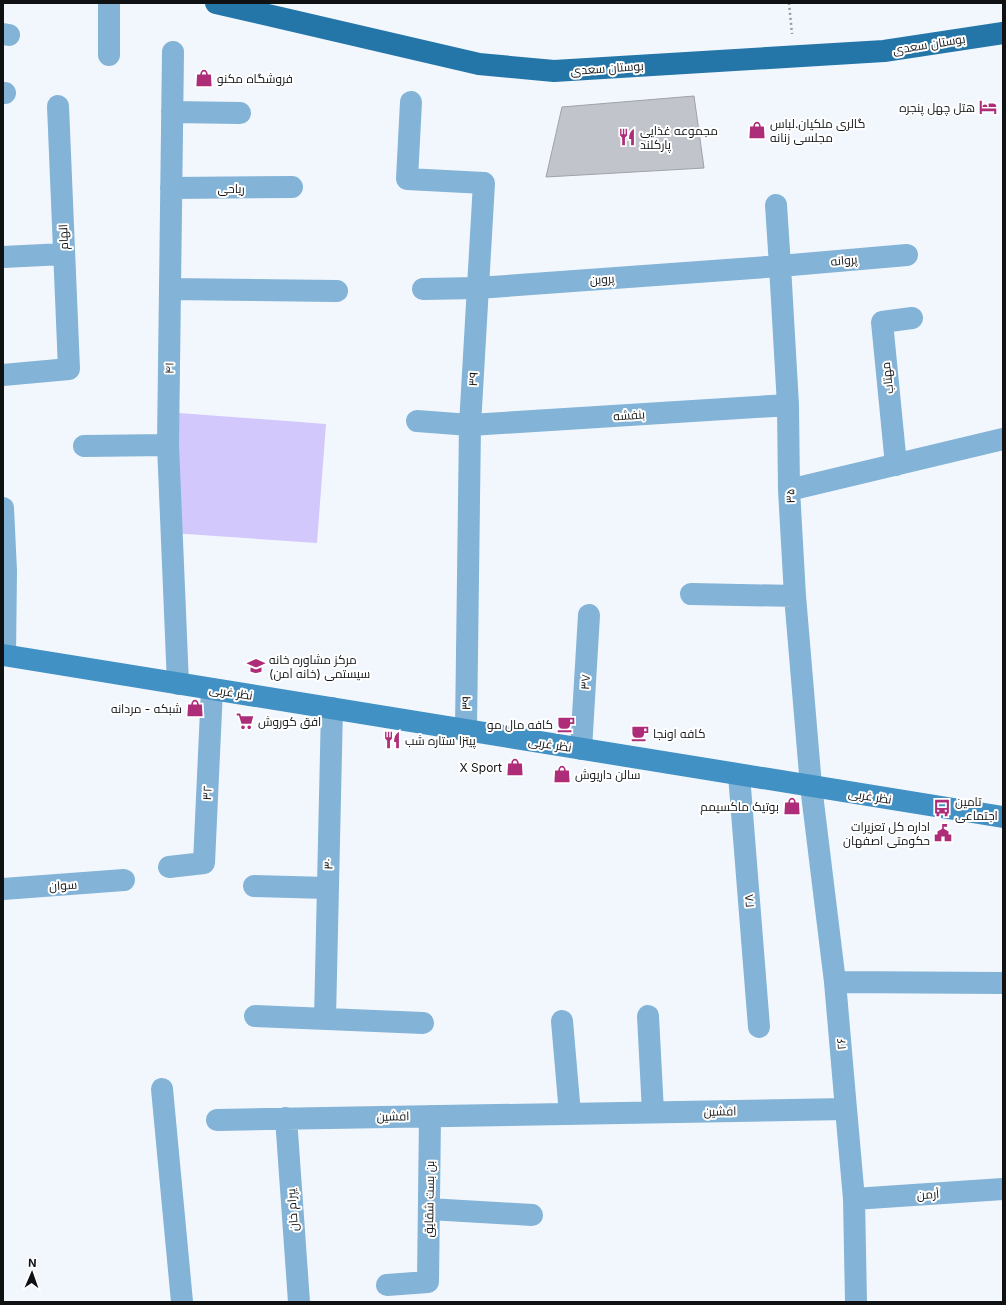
<svg xmlns="http://www.w3.org/2000/svg" width="1006" height="1305" font-family="Inter,Cairo,sans-serif">
  <rect width="100%" height="100%" fill="#f2f7fe"/>
  <path fill="#d3c8fc" d="M179,413l147,11 -9,119 -146,-10z"/>
  <path fill="#c2c4cc" stroke="#a0a1a9" d="M694,96l10,72 -158,9 16,-70z"/>
  <g fill="none" stroke-linecap="round" stroke-linejoin="round">
    <path stroke="#979ba0" stroke-width="2.5" stroke-dasharray="2 3" stroke-linecap="butt" d="M789,3l3,31"/>
    <path stroke="#83b3d6" stroke-width="22" d="M109,3v52
      M3,34l6,1
      M173,52l-5,393 10,239
      M3,93h2
      M411,102l-4,77 77,4 -14,242 -4,305
      M172,112l68,1
      M171,188l121,-1
      M776,205l4,61 8,139 1,85 6,106 16,190 24,196 11,127 8,90 2,103
      M3,257l61,-3
      M170,289l167,2
      M423,289l55,-1 302,-22 127,-11
      M3,375l66,-6 -11,-263
      M417,421l53,4 318,-20
      M84,446l84,-1
      M896,465l-14,-143 30,-4
      M789,490l214,-51
      M3,508l3,63 -1,84
      M691,594l104,2
      M581,749l8,-134
      M739,775l20,252
      M169,867l35,-4 8,-174
      M254,886l73,2
      M3,889l121,-9
      M835,982l168,1
      M255,1016l168,7
      M648,1016l5,96
      M325,1019l7,-311
      M562,1021l8,93
      M162,1089l20,213
      M286,1118l13,184
      M217,1120l629,-11
      M854,1199l149,-10
      M429,1209l103,6
      M387,1285l41,-3 2,-166"/>
    <path stroke="#4291c4" stroke-width="22" d="M3,655l1000,162"/>
    <path stroke="#2476a8" stroke-width="22" d="M216,3l263,61 75,7 330,-20 119,-18"/>
  </g>
  <defs>
    <g id="shop-bare" transform="scale(1.38)"><path d="M-5-2.5h2.3a2.7 3.5 0 0 1 5.4 0H5L5.5 6h-11ZM-1.5-2.5h3a1.5 2.3 0 0 0-3 0Z" fill="#ae2d78" stroke="#fff" stroke-width="2.5" paint-order="stroke"/></g>
    <g id="hotel-bare" transform="scale(1.38)"><path d="M-6-4.5h1.5V1H6V5H4.5V3h-9V5H-6ZM-4 0a1.8 1.8 0 1 1 3.6 0ZM.5 0V-2.5h3Q6-2.5 6 0Z" fill="#ae2d78" stroke="#fff" stroke-width="2.5" paint-order="stroke"/></g>
    <g id="restaurant-bare" transform="scale(1.38)"><path d="M-5-6h1v4h1v-4h1v4h1v-4h1v5L-1.5 .5V6h-2V.5L-5-1ZM5-6V6H3V1.5H1.5Q1.5-4 5-6Z" fill="#ae2d78" stroke="#fff" stroke-width="2.5" paint-order="stroke"/></g>
    <g id="school-bare" transform="scale(1.38)"><path d="M0-5L7-2L0 1L-7-2ZM-4 1L0 2.5L4 1V4Q0 6-4 4Z" fill="#ae2d78" stroke="#fff" stroke-width="2.5" paint-order="stroke"/></g>
    <g id="supermarket-bare" transform="scale(1.38)"><path d="M-6-5.5h2.5l.6 2H6L4.5 2H-2.5L-4.4-4H-6ZM-1.5 3.2a1.3 1.3 0 1 0 .1 0ZM3 3.2a1.3 1.3 0 1 0 .1 0Z" fill="#ae2d78" stroke="#fff" stroke-width="2.5" paint-order="stroke"/></g>
    <g id="cafe-bare" transform="scale(1.38)"><path d="M-5.5-4.5H6V0H3Q3 3.5 0 3.5H-2.5Q-5.5 3.5-5.5 0ZM3-3.2v2h1.7v-2ZM-6 4.5H4V6H-6Z" fill="#ae2d78" stroke="#fff" stroke-width="2.5" paint-order="stroke"/></g>
    <g id="bus-bare" transform="scale(1.38)"><path d="M-5-6H5V4H4V6H2V4H-2V6H-4V4H-5ZM-3.5-4V0h7V-4ZM-3.5 1.2v1.5H-2V1.2ZM2 1.2v1.5H3.5V1.2Z" fill="#ae2d78" stroke="#fff" stroke-width="2.5" paint-order="stroke"/></g>
    <g id="civic-bare" transform="scale(1.38)"><path d="M-.6-6.5H3V-4.5H.6V-3L4-1V1h2V6H-6V1h2V-1L-.6-3ZM-1.2 2.5V6h2.4V2.5Z" fill="#ae2d78" stroke="#fff" stroke-width="2.5" paint-order="stroke"/></g>
  </defs>
  <g fill-rule="evenodd">
    <use href="#shop-bare" x="204" y="78"/>
    <use href="#hotel-bare" x="988" y="107"/>
    <use href="#shop-bare" x="757" y="130"/>
    <use href="#restaurant-bare" x="627" y="137"/>
    <use href="#school-bare" x="256" y="666"/>
    <use href="#shop-bare" x="195" y="708"/>
    <use href="#supermarket-bare" x="245" y="721"/>
    <use href="#cafe-bare" x="566" y="724"/>
    <use href="#cafe-bare" x="640" y="733"/>
    <use href="#restaurant-bare" x="392" y="740"/>
    <use href="#shop-bare" x="515" y="767"/>
    <use href="#shop-bare" x="562" y="774"/>
    <use href="#shop-bare" x="792" y="806"/>
    <use href="#bus-bare" x="942" y="808"/>
    <use href="#civic-bare" x="943" y="833"/>
  </g>
  <g text-anchor="middle" dominant-baseline="central" stroke-width="4" stroke-linejoin="round" paint-order="stroke">
    <g font-size="12" fill="#0f1113" stroke="#fff">
      <text transform="translate(929 44) rotate(-9)">بوستان سعدی</text>
      <text transform="translate(607 68) rotate(-4)">بوستان سعدی</text>
      <text x="231" y="188">ریاحی</text>
      <text transform="translate(63 237) rotate(-92)">الهام</text>
      <text transform="translate(844 260) rotate(-5)">پروانه</text>
      <text transform="translate(602 279) rotate(-4)">پروین</text>
      <text transform="translate(169 368) rotate(-89)">۴۱</text>
      <text transform="translate(887 378) rotate(-96)">مهتاب</text>
      <text transform="translate(473 379) rotate(-87)">۳۹</text>
      <text transform="translate(629 415) rotate(-4)">بنفشه</text>
      <text transform="translate(790 496) rotate(-92)">۳۵</text>
      <text transform="translate(585 682) rotate(-86)">۳۷</text>
      <text transform="translate(231 692) rotate(9)">نظر غربی</text>
      <text transform="translate(466 703) rotate(-89)">۳۹</text>
      <text transform="translate(550 744) rotate(9)">نظر غربی</text>
      <text transform="translate(207 793) rotate(-87)">۳۲</text>
      <text transform="translate(870 796) rotate(9)">نظر غربی</text>
      <text transform="translate(328 864) rotate(-89)">۳۰</text>
      <text transform="translate(63 885) rotate(-4)">سوان</text>
      <text transform="translate(749 901) rotate(-95)">۲۸</text>
      <text transform="translate(841 1044) rotate(-95)">۲۶</text>
      <text transform="translate(720 1111) rotate(-1)">افشین</text>
      <text transform="translate(393 1116) rotate(-1)">افشین</text>
      <text transform="translate(928 1194) rotate(-4)">آرمن</text>
      <text transform="translate(429 1199) rotate(-89)">بن بست شقایق</text>
      <text transform="translate(292 1210) rotate(-94)">یپرام خان</text>
    </g>
    <g font-size="12" fill="#0f1113" stroke="#fff" text-anchor="start">
      <text x="217" y="78">فروشگاه مکنو</text>
      <text x="975" y="107" text-anchor="end">هتل چهل پنجره</text>
      <text x="770" y="123">گالری ملکیان.لباس<tspan x="770" dy="14">مجلسی زنانه</tspan></text>
      <text x="640" y="130">مجموعه غذایی<tspan x="640" dy="14">پارکلند</tspan></text>
      <text x="269" y="659">مرکز مشاوره خانه<tspan x="269" dy="14">سیستمی (خانه اَمن)</tspan></text>
      <text x="182" y="708" text-anchor="end">شبکه - مردانه</text>
      <text x="258" y="721">افق کوروش</text>
      <text x="553" y="724" text-anchor="end">کافه مال مو</text>
      <text x="653" y="733">کافه اونجا</text>
      <text x="405" y="740">پیتزا ستاره شب</text>
      <text x="502" y="767" text-anchor="end">X Sport</text>
      <text x="575" y="774">سالن داریوش</text>
      <text x="955" y="801">تامین<tspan x="955" dy="14">اجتماعی</tspan></text>
      <text x="779" y="806" text-anchor="end">بوتیک ماکسیمم</text>
      <text x="930" y="826" text-anchor="end">اداره کل تعزیرات<tspan x="930" dy="14">حکومتی اصفهان</tspan></text>
    </g>
  </g>
  <rect width="1006" height="1305" fill="none" stroke="#0f1113" stroke-width="8"/>
  <g transform="translate(32 1273) rotate(2)" stroke="#ffffff" stroke-width="3" paint-order="stroke">
  <path d="M0-3L7 15L0 10L-7 15Z" fill="#0f1113"/>
  <text y="-6" font-size="11" font-weight="bold" text-anchor="middle" fill="#0f1113">N</text>
  </g>
</svg>
